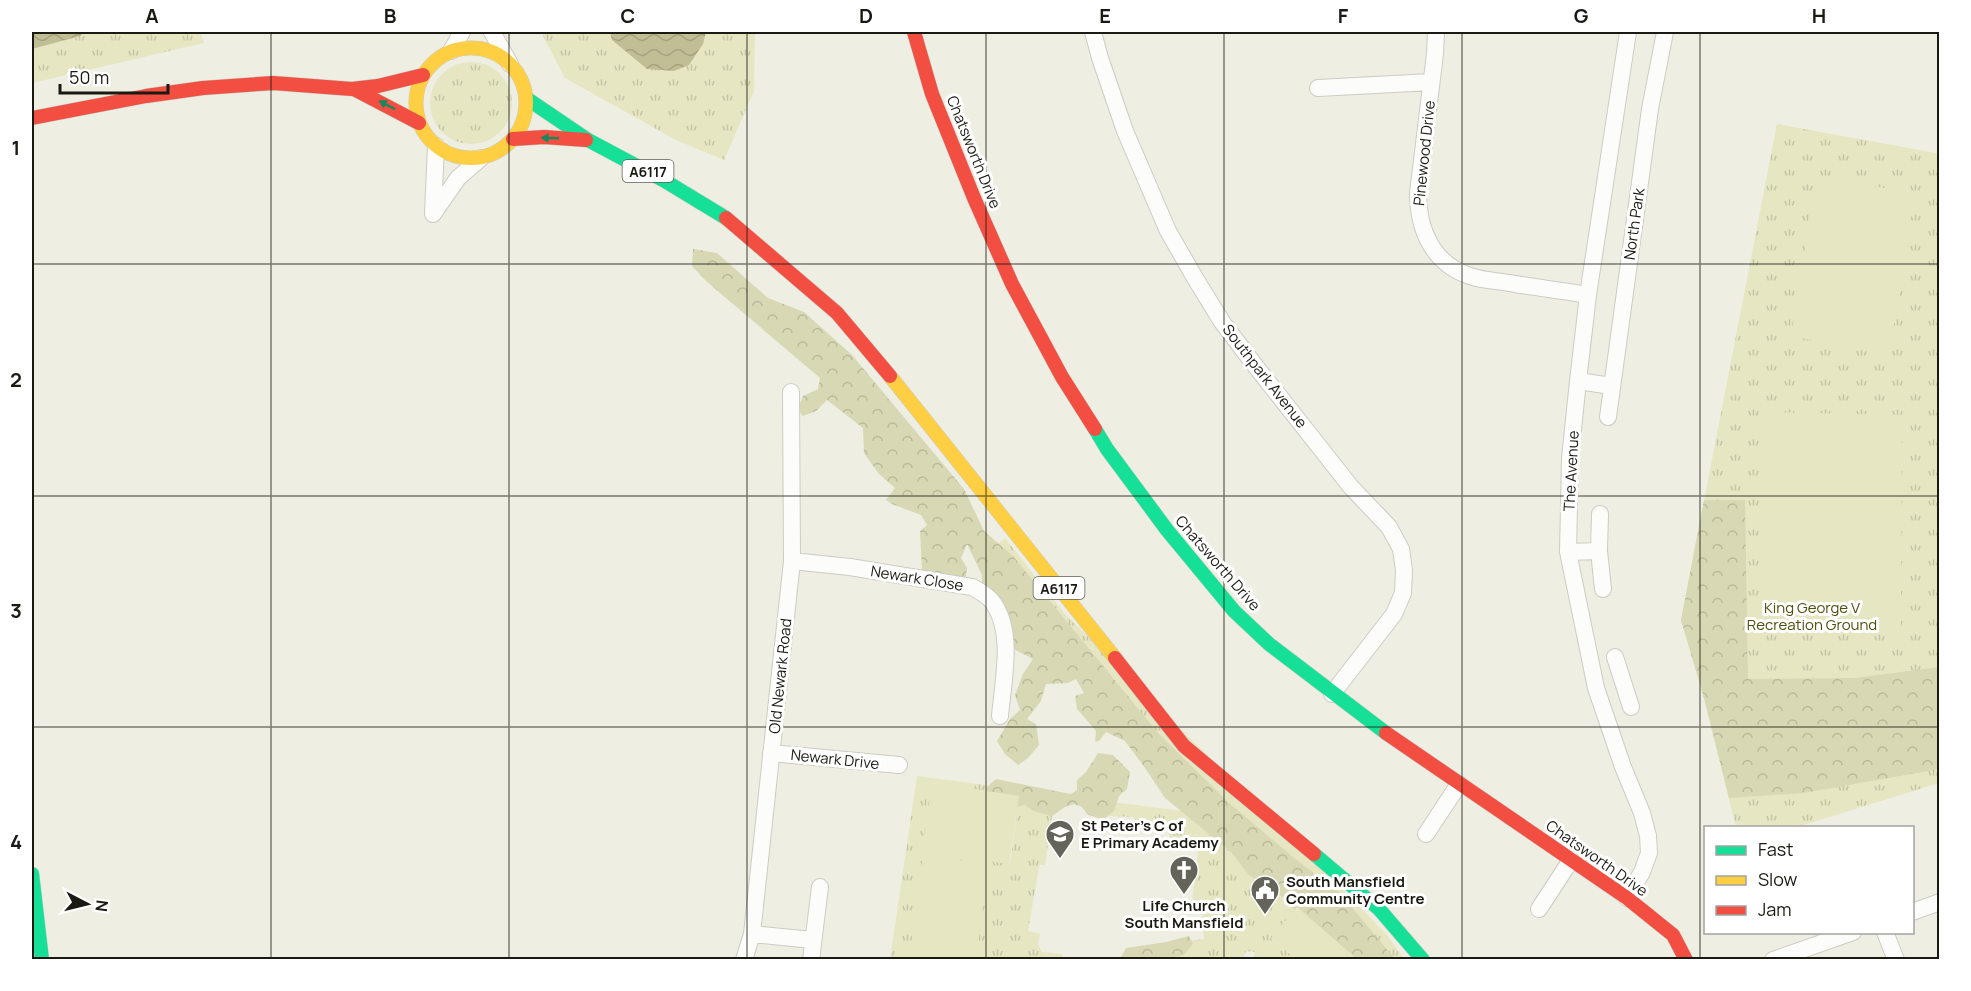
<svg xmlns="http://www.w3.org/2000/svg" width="1971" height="991" font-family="Manrope,sans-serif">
  <defs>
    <pattern id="grass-tufts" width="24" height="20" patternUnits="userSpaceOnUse" patternTransform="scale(1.5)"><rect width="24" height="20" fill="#e6e6c3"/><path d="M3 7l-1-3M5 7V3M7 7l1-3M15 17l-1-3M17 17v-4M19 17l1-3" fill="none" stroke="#c5c5a6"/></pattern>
    <pattern id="forest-crowns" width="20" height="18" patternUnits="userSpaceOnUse" patternTransform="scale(1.5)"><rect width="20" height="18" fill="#d9d8b4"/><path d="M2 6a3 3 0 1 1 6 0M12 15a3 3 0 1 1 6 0" fill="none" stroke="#bab99a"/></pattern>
    <pattern id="water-waves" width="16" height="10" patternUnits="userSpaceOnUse" patternTransform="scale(1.5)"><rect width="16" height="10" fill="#bfbe94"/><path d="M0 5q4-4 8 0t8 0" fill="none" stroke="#a4a37f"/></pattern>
  </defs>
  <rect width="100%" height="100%" fill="#eeeee2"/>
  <path fill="url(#grass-tufts)" fill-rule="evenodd" d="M32,32h168l4,11 -172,40z
    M541,32h214l-1,59 -30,69 -48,-20 -111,-62z
    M430 103a41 41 0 1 1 82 0a41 41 0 1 1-82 0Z
    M1777,124l159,29 4,4 -1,626 -142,44h-61l-32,-129 -23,-78z
    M1005,538l59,75 290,288 33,34 17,24h-48l-85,-21 25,21h-43l2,-7 -9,-1 -3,8h-90l19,-16 32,-4 -2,-27 -15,1 -5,-1 1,-5 4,1 1,-6h4l6,-51 -25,-4 -5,-15 -10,-4 -24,-3v-8l-25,-1 2,-14 79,10 -199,-262z
    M917,776l138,18 -10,71h-5l-1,2 -11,64 12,3 -2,10 4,8 20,2v5l-172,1zM932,783l87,13 -9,68z"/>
  <path fill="url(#forest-crowns)" d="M693,249l24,4 51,45 36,14 48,43 112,134 20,42 29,25 146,178 69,68 65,55 46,35 56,67h-47l-47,-39 -14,-20 -38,-25 -18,-23 -66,-54 -20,-30 -20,-27 -19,-9 -7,9 -4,1 1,-11 -19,-22 -2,-13 9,-3 -8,-14 -8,4 -22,1 -5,17 -14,18 9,5 3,21 -11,13 -10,7 -13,-11 -8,-13 13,-22 10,-9 -5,-15 8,-21 10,-15 -23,-12 -28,-59v-13l-15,-31 -6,14 6,10 -2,15 -43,-12 -2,-40 7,-6 -6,-10 -29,-11 -6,-4 9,-12 -16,-14 -15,-21 -1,-25 -36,-28 -11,11 -13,5 -6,-6 6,-14 15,-7 2,-11 -114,-97 -14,-15z
    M1704,500h41l3,179 107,-1 84,-11v102l-135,24 -75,5 -25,-100 -23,-78z
    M1098,753l15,2 17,17 -3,17 -8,7 -5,15 -11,9 -16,-6 -5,-7 -8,-3 -9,3 -13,9 -19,-5 -8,-6 -23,6 -12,-10 -4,-13 10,-9 75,15 6,-4v-10l9,-8z
    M1189,936l4,8 -9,11 -17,4h-47l6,-11 40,-6z"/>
  <path fill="#e6e6c3" d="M1817,177l98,16 -26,163 -98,-20z
    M1764,412l138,3 -1,214 -138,-1z
    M932,783l87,13 -10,68 -87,-12z
    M923,855l66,9 -13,95h-67z
    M1297,907l60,52h-61l-25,-21z"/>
  <path fill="url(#water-waves)" d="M32,32h52l-4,4 -48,13z
    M610,32h96l-3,12 -14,21 -15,6 -27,-2 -35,-29z"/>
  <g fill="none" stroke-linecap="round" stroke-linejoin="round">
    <g stroke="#ccccc3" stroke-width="18">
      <path id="street" d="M492,32l18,32
        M1093,32l7,26 25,73 43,100 27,47 27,44 35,46 94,119 38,40 12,22 3,21 -1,23 -9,21 -62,80
        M1436,32l-1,22 -17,139c0,37 15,71 52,83 14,5 31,5 45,8 25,4 49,7 73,11
        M451,51l11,-19
        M1318,88l113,-6
        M433,213l3,-67
        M433,214l25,-36 23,-20
        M1578,381l34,5
        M1608,417l42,-308 15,-77
        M1600,514l-1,37 4,38
        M1568,552l31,-1
        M792,561l58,6 122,20c8,4 17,9 22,17 20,30 9,77 6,112
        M1615,657l16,50
        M771,753l128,12
        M1426,834l33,-50
        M1627,898l15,-26 7,-19 -1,-17 -6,-23 -19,-46 -27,-79 -28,-136 2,-94 8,-77 10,-86 40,-263
        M1539,909l32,-49
        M1912,912l28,-10
        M1885,932l11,28
        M752,934l61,6
        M744,960l8,-26 40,-373 -1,-169
        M811,960l9,-73
        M1773,960l80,-28"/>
    </g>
    <g stroke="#ccccc3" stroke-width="15">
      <path id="fast" d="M526,98l62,42 77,41 61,37
        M1095,429l12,20 60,81 67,81 35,33 117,89
        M1314,854l65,55 44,51
        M32,874l10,86"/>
    </g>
    <g stroke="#ccccc3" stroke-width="15">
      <path id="slow" d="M416 103a55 55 0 1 1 110 0a55 55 0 1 1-110 0Z
        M890,376l225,282"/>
    </g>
    <g stroke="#ccccc3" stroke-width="15">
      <path id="jam" d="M914,32l18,62 42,104 38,86 50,93 33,52
        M354,89l65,34
        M32,118l114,-22 57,-8 70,-5 79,6 26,-3 45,-11
        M513,139l31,-2 42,3
        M726,218l111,95 53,63
        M1115,658l69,88 130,108
        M1386,733l241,165 46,37 13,25"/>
    </g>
    <use href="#street" stroke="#fcfcfb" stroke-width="16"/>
    <use href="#fast" stroke="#16e098" stroke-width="14"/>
    <use href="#slow" stroke="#ffcf43" stroke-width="14"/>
    <use href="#jam" stroke="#f24e42" stroke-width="14"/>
  </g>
  <defs><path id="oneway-solid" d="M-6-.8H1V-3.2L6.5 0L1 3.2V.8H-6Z" transform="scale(1.5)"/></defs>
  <g fill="#18875c">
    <use href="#oneway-solid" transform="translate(387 105) rotate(-153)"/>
    <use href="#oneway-solid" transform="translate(550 138) rotate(-178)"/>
  </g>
  <path fill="none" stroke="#1a1a12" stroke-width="1.5" stroke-opacity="0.55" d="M271,32v928M509,32v928M747,32v928M986,32v928M1224,32v928M1462,32v928M1700,32v928M32,264h1908M32,496h1908M32,727h1908"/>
  <defs>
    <g id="school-pin" transform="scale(1.5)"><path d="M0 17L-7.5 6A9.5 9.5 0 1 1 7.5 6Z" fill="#64645b" stroke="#fff"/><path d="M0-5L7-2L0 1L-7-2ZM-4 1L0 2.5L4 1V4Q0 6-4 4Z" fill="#fff"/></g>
    <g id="church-pin" transform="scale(1.5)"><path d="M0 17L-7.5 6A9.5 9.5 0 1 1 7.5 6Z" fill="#64645b" stroke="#fff"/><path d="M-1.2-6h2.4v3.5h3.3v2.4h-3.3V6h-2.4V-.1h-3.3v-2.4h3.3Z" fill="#fff"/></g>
    <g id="civic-pin" transform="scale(1.5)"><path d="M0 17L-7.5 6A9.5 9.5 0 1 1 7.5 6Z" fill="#64645b" stroke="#fff"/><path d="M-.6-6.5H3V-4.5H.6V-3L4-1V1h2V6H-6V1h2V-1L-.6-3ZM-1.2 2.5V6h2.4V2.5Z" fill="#fff"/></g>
  </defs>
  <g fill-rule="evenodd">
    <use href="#school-pin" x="1060" y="834"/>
    <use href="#church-pin" x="1184" y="870"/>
    <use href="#civic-pin" x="1265" y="890"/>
  </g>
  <g text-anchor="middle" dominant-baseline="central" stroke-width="6" stroke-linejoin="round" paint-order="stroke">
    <g fill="#fff" stroke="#5f5f59" stroke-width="1.5">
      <rect x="622.5" y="160" width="51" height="22" rx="4.5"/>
      <rect x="1033.5" y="577" width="51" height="22" rx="4.5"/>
    </g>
    <g font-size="14" font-weight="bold" fill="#1a1a12">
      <text x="648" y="171">A6117</text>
      <text x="1059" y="588">A6117</text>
    </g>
    <g font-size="15" fill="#1a1a12" stroke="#fff">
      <text transform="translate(974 152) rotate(68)">Chatsworth Drive</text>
      <text transform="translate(1424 153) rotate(-84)">Pinewood Drive</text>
      <text transform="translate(1634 224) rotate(-82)">North Park</text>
      <text transform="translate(1265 376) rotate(52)">Southpark Avenue</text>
      <text transform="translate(1571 471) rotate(-87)">The Avenue</text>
      <text transform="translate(1218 563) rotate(49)">Chatsworth Drive</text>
      <text transform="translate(917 578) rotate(9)">Newark Close</text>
      <text transform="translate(780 676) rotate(-84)">Old Newark Road</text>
      <text transform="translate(835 759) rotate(6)">Newark Drive</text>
      <text transform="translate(1597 858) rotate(35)">Chatsworth Drive</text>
    </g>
    <g font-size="15" fill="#514f0b" stroke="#fff">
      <text x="1812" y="607">King George V<tspan x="1812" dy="17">Recreation Ground</tspan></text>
    </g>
    <g font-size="15" font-weight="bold" fill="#1a1a12" stroke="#fff" text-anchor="start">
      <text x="1081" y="825">St Peter's C of<tspan x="1081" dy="17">E Primary Academy</tspan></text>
      <text x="1286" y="881">South Mansfield<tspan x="1286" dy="17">Community Centre</tspan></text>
      <text x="1184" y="905" text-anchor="middle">Life Church<tspan x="1184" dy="17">South Mansfield</tspan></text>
    </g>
  </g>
  <rect width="1971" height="991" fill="none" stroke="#ffffff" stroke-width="66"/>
  <rect x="1704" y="826" width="210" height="108" fill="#ffffff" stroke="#a3a3a0" stroke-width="1.5"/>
  <rect x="1716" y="846" width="30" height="9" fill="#16e098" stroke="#a3a3a0" stroke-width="1.5"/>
  <text x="1758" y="856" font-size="18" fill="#1a1a12">Fast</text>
  <rect x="1716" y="876" width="30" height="9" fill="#ffcf43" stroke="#a3a3a0" stroke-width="1.5"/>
  <text x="1758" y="886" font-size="18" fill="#1a1a12">Slow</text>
  <rect x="1716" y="906" width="30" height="9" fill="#f24e42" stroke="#a3a3a0" stroke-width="1.5"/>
  <text x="1758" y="916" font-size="18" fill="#1a1a12">Jam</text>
  <g transform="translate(87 904) rotate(97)" stroke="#ffffff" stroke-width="4.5" paint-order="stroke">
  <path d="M0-4.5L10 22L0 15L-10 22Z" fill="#1a1a12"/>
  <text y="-9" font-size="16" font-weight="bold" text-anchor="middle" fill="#1a1a12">N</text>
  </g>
  <path d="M60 84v9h108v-9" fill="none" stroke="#1a1a12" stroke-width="3"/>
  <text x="69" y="84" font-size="18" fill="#1a1a12" stroke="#ffffff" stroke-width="4.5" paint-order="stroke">50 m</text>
  <rect x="33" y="33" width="1905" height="925" fill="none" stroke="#1a1a12" stroke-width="2"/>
  <g font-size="20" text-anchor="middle" font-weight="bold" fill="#1a1a12">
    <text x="152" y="23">A</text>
    <text x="390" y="23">B</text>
    <text x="628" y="23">C</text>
    <text x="866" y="23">D</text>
    <text x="1105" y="23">E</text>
    <text x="1343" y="23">F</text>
    <text x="1581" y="23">G</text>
    <text x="1819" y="23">H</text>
    <text x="16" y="155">1</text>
    <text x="16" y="387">2</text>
    <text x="16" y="618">3</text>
    <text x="16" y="849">4</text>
  </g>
</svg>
